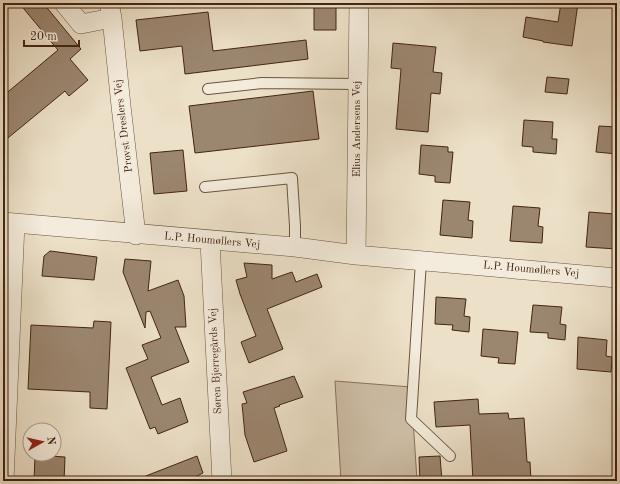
<svg xmlns="http://www.w3.org/2000/svg" width="620" height="484" font-family="'Old Standard TT',serif">
  <rect width="100%" height="100%" fill="#ece0c8"/>
  <filter id="stains"><feTurbulence type="fractalNoise" baseFrequency=".005" numOctaves="4"/><feColorMatrix values="0 0 0 0 .2 0 0 0 0 .09 0 0 0 0 .02 0 0 0 .5 -.17"/></filter>
  <radialGradient id="worn" r=".72"><stop offset=".6" stop-color="#630" stop-opacity="0"/><stop offset="1" stop-color="#630" stop-opacity=".3"/></radialGradient>
  <path fill="#cfc0a9" stroke="#89725c" d="M335,381l76,6 6,94h-76z"/>
  <path fill="#9b8670" stroke="#432510" d="M19,3h24l38,46 -11,10 18,21 -19,16 -4,-5 -62,51v-46l55,-46z
    M314,3h16v4h6v23h-22z
    M561,3h17l-6,43 -29,-4v-1l-20,-4 3,-20 32,5z
    M208,12l5,39 93,-11 2,19 -123,15 -3,-28 -42,5 -4,-31z
    M393,43l43,4 -3,25 9,1 -2,21 -9,-1 -3,39 -32,-3 5,-60 -10,-1z
    M547,77l22,2 -2,15 -22,-2z
    M313,91l6,48 -124,14 -6,-47z
    M524,120l29,2 -1,17h5l-1,15 -23,-2v-5l-11,-1z
    M599,126l18,1v27l-21,-2z
    M421,145l27,2v5h5l-3,31 -15,-1v-6l-16,-2z
    M183,150l4,41 -33,3 -4,-41z
    M443,200l27,2 -2,18 5,1 -1,17 -32,-3z
    M513,206l27,2 -2,18 5,1 -1,16 -32,-2z
    M589,212l26,2 -1,18 3,1v16l-31,-2z
    M50,251l47,6 -3,23 -52,-4 2,-20z
    M125,259l26,2 -3,30 30,-11 6,16 2,31h-11l14,35 -38,15 11,28 18,-7 8,24 -30,12 -3,-7 -5,2 -24,-61 22,-9 -6,-14 19,-7 -11,-27 -4,1 -1,16 -22,-56z
    M244,263l28,2v14l20,-7 4,10 21,-8 5,13 -55,22 16,40 -34,14 -8,-21 15,-6 -16,-42 -4,-14 11,-3z
    M436,297l30,2 -2,17 6,1 -1,15 -17,-2 1,-5 -18,-1z
    M533,305l29,2 -2,17 6,1 -1,15 -17,-2v-5l-18,-1z
    M94,321l17,1 -4,87 -17,-1v-16l-62,-3 3,-64 62,3z
    M483,329l35,3 -3,32 -17,-1 1,-5 -18,-2z
    M578,337l29,3 -1,16 6,1 -1,15 -34,-3z
    M294,376l9,21 -24,8 1,1 -6,2 13,43 -33,11 -9,-27 -3,-31 5,-1 -4,-11z
    M478,399l1,15 29,-1 1,6 15,-1 3,44h3l1,19h-58l-3,-56 -34,2 -2,-25z
    M35,455l30,2 -1,24h-30z
    M197,456l6,17 -8,4 1,4h-63z
    M440,456l2,25h-22l-1,-24z"/>
  <g fill="none" stroke-linecap="round" stroke-linejoin="round">
    <g stroke="#6d543e" stroke-width="12">
      <path id="lane" d="M208,89l54,-6 95,1
        M205,187l87,-9 3,48v21
        M421,261l-10,158 39,37"/>
    </g>
    <g stroke="#6d543e" stroke-width="20">
      <path id="street" d="M64,3l17,21 31,-6
        M109,3l3,15 9,88 15,129
        M3,222l292,25 61,8 261,23
        M210,241l12,240
        M356,255l3,-252
        M4,481l11,-258"/>
    </g>
    <use href="#lane" stroke="#f3ebdb" stroke-width="10"/>
    <use href="#street" stroke="#f3ebdb" stroke-width="19"/>
  </g>
  <g text-anchor="middle" dominant-baseline="central" stroke-width="3.5" stroke-linejoin="round" paint-order="stroke">
    <g font-size="11" fill="#432510" stroke="#f3ebdb">
      <text transform="translate(124 126) rotate(-97)">Provst Dreslers Vej</text>
      <text transform="translate(357 129) rotate(-90)">Elius Andersens Vej</text>
      <text transform="translate(212 241) rotate(5)">L.P. Houmøllers Vej</text>
      <text transform="translate(531 270) rotate(5)">L.P. Houmøllers Vej</text>
      <text transform="translate(216 361) rotate(-93)">Søren Bjerregårds Vej</text>
    </g>
  </g>
  <rect width="620" height="484" fill="none" stroke="#ece0c8" stroke-width="16"/>
  <rect x="4" y="4" width="612" height="476" fill="none" stroke="#432510" stroke-width="2"/>
  <rect x="8" y="8" width="604" height="468" fill="none" stroke="#432510"/>
  <g transform="translate(42 442) rotate(82)"><circle r="19" fill="#f3ebdb" stroke="#ad9c8a"/>
  <path d="M0-3L7 15L0 10L-7 15Z" fill="#8f2418"/>
  <text y="-6" font-size="11" font-weight="bold" text-anchor="middle" fill="#432510">N</text>
  </g>
  <path d="M24 40v6h55v-6" fill="none" stroke="#432510" stroke-width="2"/>
  <text x="30" y="40" font-size="12" fill="#432510" stroke="#f3ebdb" stroke-width="3" paint-order="stroke">20 m</text>
  <rect width="100%" height="100%" filter="url(#stains)"/>
  <rect width="100%" height="100%" fill="url(#worn)"/>
</svg>
